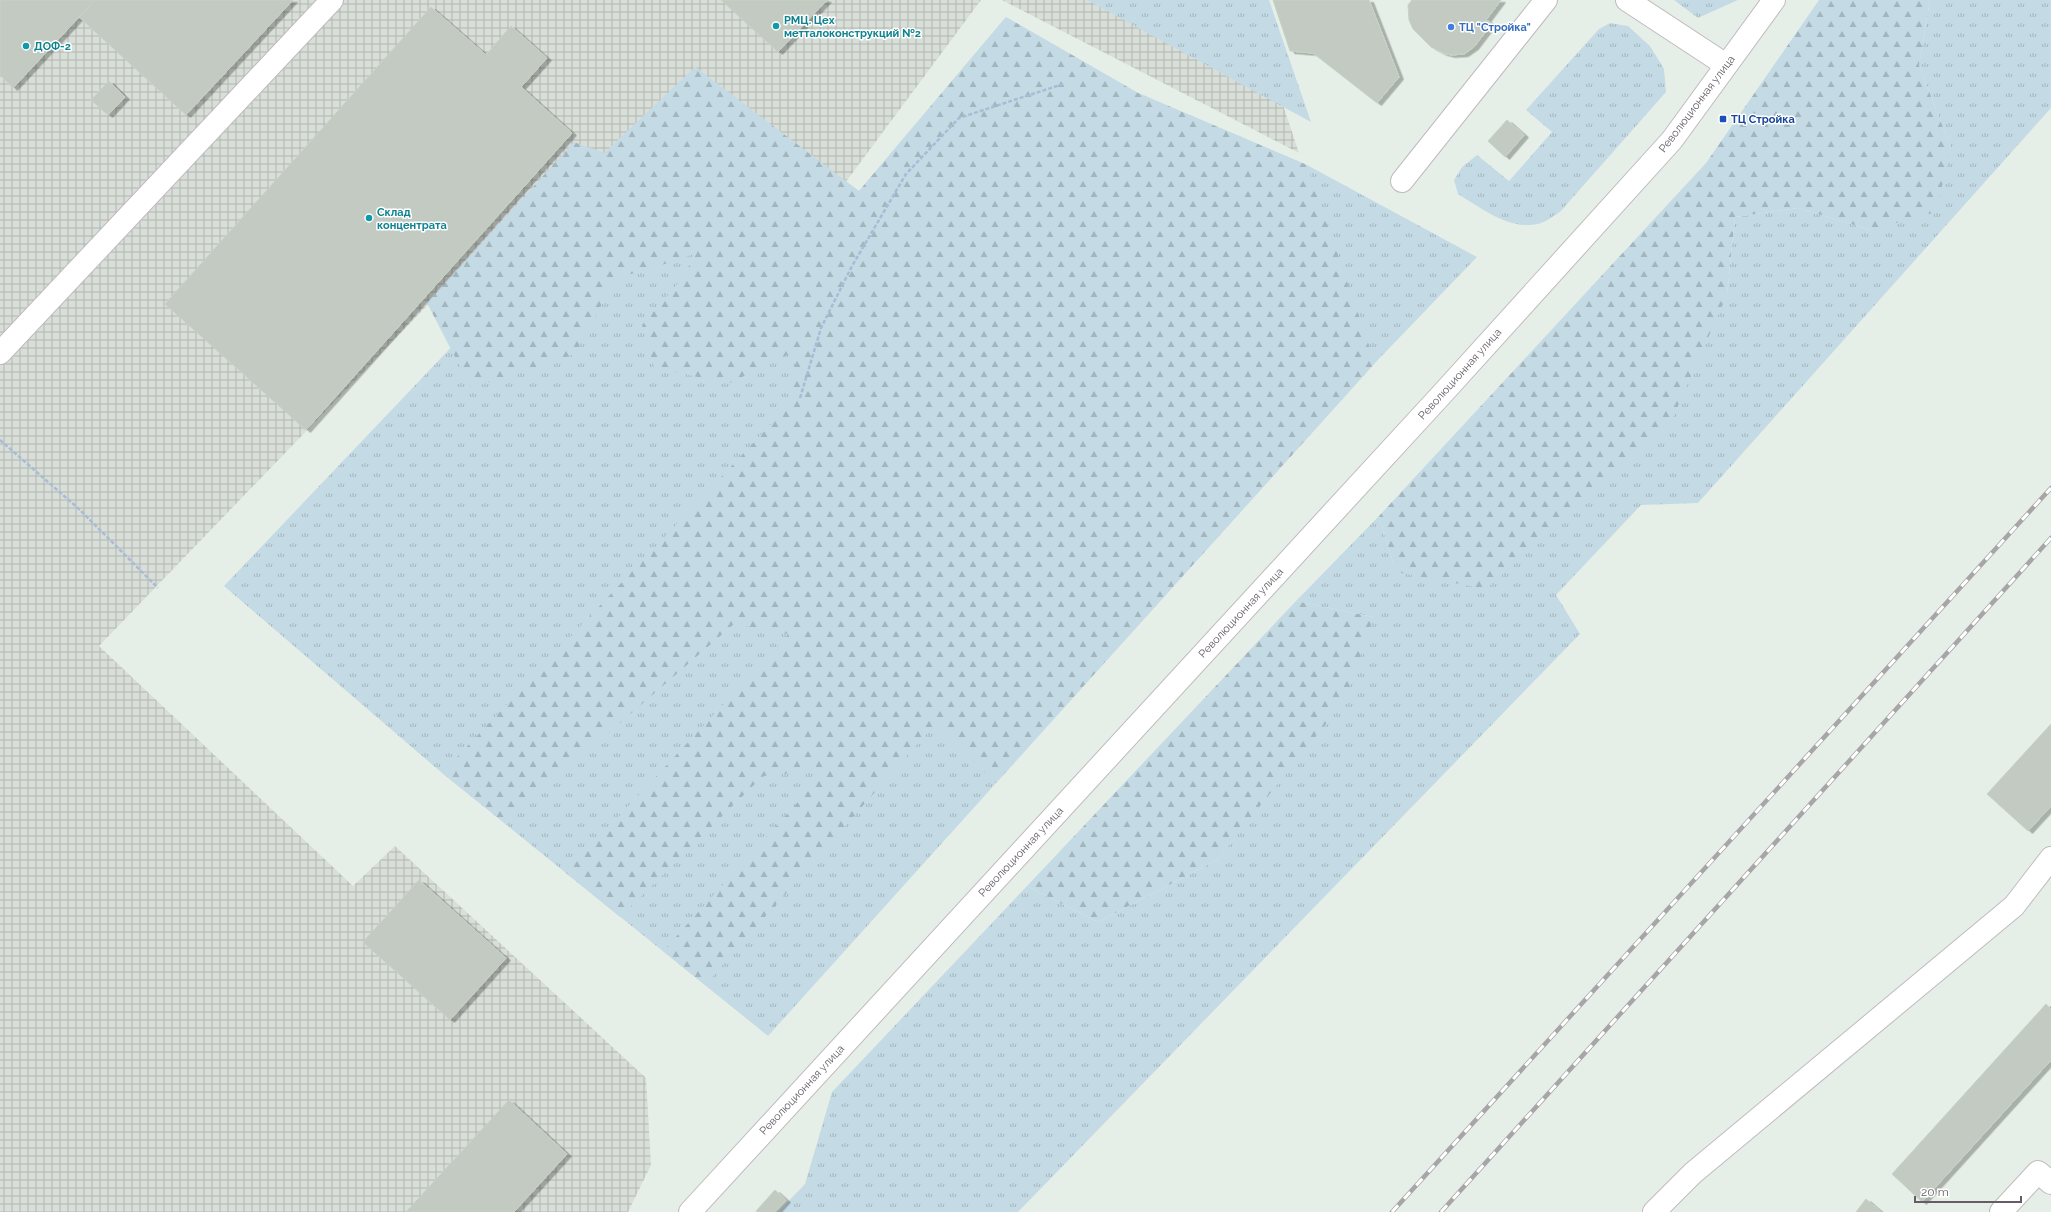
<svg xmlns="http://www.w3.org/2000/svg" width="2051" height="1212" font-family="Raleway,sans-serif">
  <defs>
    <pattern id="industrial-grid" width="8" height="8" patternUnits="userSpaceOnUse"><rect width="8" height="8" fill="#d8ded8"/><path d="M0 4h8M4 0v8" fill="none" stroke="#b3b7b3"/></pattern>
    <pattern id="grass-tufts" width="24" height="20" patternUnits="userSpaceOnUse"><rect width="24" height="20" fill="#c4dbe5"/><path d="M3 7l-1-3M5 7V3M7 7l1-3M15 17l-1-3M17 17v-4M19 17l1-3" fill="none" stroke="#a3b5bd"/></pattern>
    <pattern id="forest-firs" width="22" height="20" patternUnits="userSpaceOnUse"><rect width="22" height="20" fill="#c4dbe5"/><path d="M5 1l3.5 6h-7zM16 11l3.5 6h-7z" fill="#a3b5bd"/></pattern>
    <filter id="shadow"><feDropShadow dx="4.5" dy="2.5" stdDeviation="0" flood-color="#0004"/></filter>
  </defs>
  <rect width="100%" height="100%" fill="#e6efe7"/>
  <path fill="url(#industrial-grid)" d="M0,0h981l-139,187 -243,-16 -22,-21 -478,496 254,240 42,-40 251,232 5,87 -23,47h-628z
    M1002,0h246l51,153z"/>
  <path fill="url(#grass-tufts)" d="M1087,0h182l42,122z
    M1674,0h64l-40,18z
    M1930,0h121v108l-353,395 -57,2 -85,90 24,39 -562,578h-240l27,-28 27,-92 195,-206 71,36 119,-62 37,-48 119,-195 -77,-16 83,-85 17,56 331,-277 8,-78 63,-9 73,22 80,-82 -32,-83z
    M1006,17l132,76 169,72 170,92 -102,106 -607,673 -326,-263 -218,-187 414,-435 57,-84 164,124z
    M1610,23l18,3 22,20 14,23 2,23 -106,120c-6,3 -12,9 -19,11 -30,9 -58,-14 -83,-29l-4,-14 8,-13 15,-12 32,26 43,-49 -26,-22 73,-81z"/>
  <path fill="url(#forest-firs)" d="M1819,0h111l-11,65 32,83 -15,64 -65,18 -73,-22 -63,9 -8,78 -57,129 -184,165 -90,-17 -17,-56 327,-353z
    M1006,17l132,76 169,72 68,198 -379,420 -62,-58 -229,260 -42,-34 165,-182 -65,7 -143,141 -54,-44 223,-239 -55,-10 -229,199 -63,-50 348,-369 7,-54 -69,34 -74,-17 -12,-42 37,-43 18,-29 -47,16 -34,9 -41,76 -104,34 -44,-85 147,-161 30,11 91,-86 164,124z
    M1296,601l77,16 -26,80 -130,163 -119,62 -71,-36z"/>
  <path fill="#c2cac2" stroke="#c5d3c4" filter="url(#shadow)" d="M0,0h95l-82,88 -13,-13z
    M95,0h198l-107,115 -107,-98z
    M721,0h106l-49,52z
    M1273,0h96l30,77 -22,26 -64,-50 -23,-2z
    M1412,0h89l-15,20 4,2v4l-16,21 -10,7 -13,1 -8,-2 -12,-6 -18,-18 -4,-9 -1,-15z
    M431,7l55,48 25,-29 36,32 -26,29 51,46 -266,297 -141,-126z
    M109,81l16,16 -17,18 -17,-15z
    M1507,120l17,15 -19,22 -17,-16z
    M2051,724v82l-23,25 -41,-37z
    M419,880l87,78 -56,62 -87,-78z
    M2046,1004l5,5v51l-129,142 -30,-28z
    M509,1100l58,54 -53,58h-108z
    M775,1190l11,10 -11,12h-17l-2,-1z
    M1866,1199l15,13h-25z"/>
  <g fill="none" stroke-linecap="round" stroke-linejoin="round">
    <g stroke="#c0bac1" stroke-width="24">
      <path id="minor" d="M1627,0l99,65
        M1402,181l144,-181
        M0,353l332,-353
        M690,1212l753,-819 229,-253 102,-140
        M1654,1212l39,-39 321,-267 37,-48
        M2001,1212l37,-40 13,11"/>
    </g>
    <path stroke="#a8bcd6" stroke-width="2.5" stroke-dasharray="4 2" stroke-linecap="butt" d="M800,398l21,-70 31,-62 54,-92 53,-56 104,-34
      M0,440l79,69 79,79"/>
    <use href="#minor" stroke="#fff" stroke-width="22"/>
    <g stroke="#a7a5a8" stroke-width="4.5">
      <path id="rail" d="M1392,1212l659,-724
        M1441,1212l610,-674"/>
    </g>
    <use href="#rail" stroke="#fff" stroke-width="3" stroke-dasharray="9" stroke-linecap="butt"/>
  </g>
  <g fill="#0f9aa8" stroke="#fff" stroke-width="1.5">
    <circle cx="776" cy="26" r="4"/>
    <circle cx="26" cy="46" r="4"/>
    <circle cx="369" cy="218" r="4"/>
  </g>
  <circle fill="#3f7fe0" stroke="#fff" stroke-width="1.5" cx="1451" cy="27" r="4"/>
  <rect fill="#1a4fb4" stroke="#fff" stroke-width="1.5" x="1719" y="115" width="8" height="8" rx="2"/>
  <g text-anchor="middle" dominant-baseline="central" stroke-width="3" stroke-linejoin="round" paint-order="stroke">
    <g font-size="11" font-weight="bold" fill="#0d838f" stroke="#fff" text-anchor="start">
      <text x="784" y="20">РМЦ. Цех<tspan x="784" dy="13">метталоконструкций №2</tspan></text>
      <text x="34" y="46">ДОФ-2</text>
      <text x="377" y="212">Склад<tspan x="377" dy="13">концентрата</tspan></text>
    </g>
    <g font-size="11" font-weight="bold" fill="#366cbe" stroke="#fff" text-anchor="start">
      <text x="1459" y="27">ТЦ "Стройка"</text>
    </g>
    <g font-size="11" fill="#645d65" stroke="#fff">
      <text transform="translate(1697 104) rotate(-53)">Революционная улица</text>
      <text transform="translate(1460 374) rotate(-48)">Революционная улица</text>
      <text transform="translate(1241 613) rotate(-47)">Революционная улица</text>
      <text transform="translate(1021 852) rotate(-47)">Революционная улица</text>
      <text transform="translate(802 1090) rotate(-47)">Революционная улица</text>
    </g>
    <g font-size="11" font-weight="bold" fill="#164399" stroke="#fff" text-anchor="start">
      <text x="1731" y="119">ТЦ Стройка</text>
    </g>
  </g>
  <path d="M1915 1196v6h106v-6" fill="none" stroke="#645d65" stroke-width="2"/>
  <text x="1921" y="1196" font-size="12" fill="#645d65" stroke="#ffffff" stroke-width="3" paint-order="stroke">20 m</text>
</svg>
